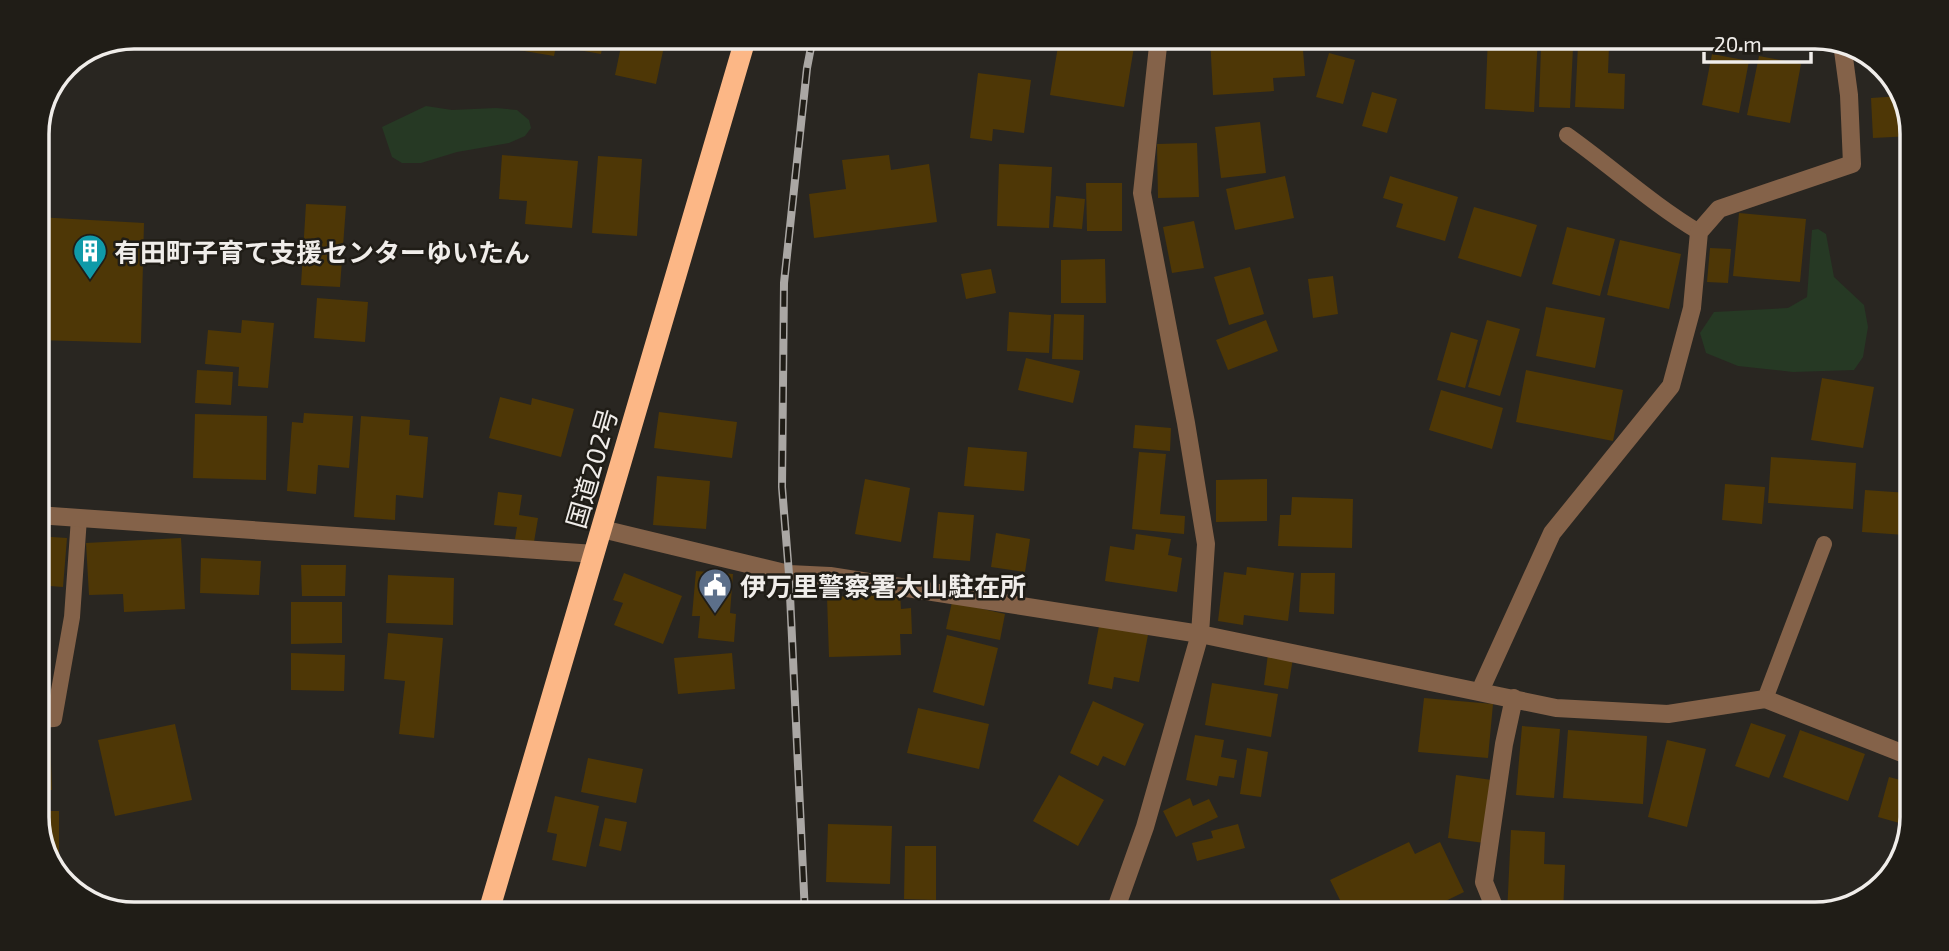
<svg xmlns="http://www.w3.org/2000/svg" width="1949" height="951" font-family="'Exo 2','Noto Sans JP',sans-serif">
  <rect width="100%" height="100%" fill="#292621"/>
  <path fill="#263924" d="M426,106l26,4 44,-2 21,2 12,10 2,8 -6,8 -16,7 -52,9 -36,11h-19l-10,-6 -10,-30z
    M1818,229l8,5 8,43 30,28 4,22 -5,30 -9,13 -61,2 -55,-6 -32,-13 -6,-20 14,-21 74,-4 19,-11 5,-67z"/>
  <path fill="#4e3706" d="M508,37h96l-3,17 -45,-8 -2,10 -48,-8z
    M623,37h43l-10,47 -41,-9z
    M1086,37h22l27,4 -11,66 -74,-12 9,-55 26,5z
    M1210,37h92l3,39 -32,2 1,13 -61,4z
    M1488,37h50l-4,75 -49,-3z
    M1663,37h39l-1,10 -39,-2z
    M1721,37h47l-1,7 -46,-5z
    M1578,45l31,1 -1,27 17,1 -1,35 -49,-2z
    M1541,47l32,1 -3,60 -31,-1z
    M1329,53l26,7 -12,44 -27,-7z
    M1712,54l37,7 -10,52 -37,-8z
    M1759,56l42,8 -11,59 -43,-8z
    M978,73l53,7 -7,53 -31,-4 -1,12 -22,-3z
    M1372,92l25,7 -10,34 -25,-7z
    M1901,96l11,32v8l-39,2 -2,-40z
    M1260,122l6,51 -45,5 -6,-51z
    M1197,143l2,54 -41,1 -1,-54z
    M502,155l76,6 -6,67 -47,-4 2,-23 -28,-2z
    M889,155l2,15 38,-6 8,58 -123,16 -5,-44 37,-5 -4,-29z
    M598,156l44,3 -5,77 -45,-3z
    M999,164l53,3 -3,61 -52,-2z
    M1285,176l9,42 -59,12 -9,-41z
    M1390,176l68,21 -13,44 -49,-14 7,-23 -20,-6z
    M1086,183h36v48h-35z
    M1056,196l29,3 -3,30 -29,-2z
    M306,204l40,2 -6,81 -39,-2z
    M1474,207l63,18 -16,52 -63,-19z
    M1739,213l67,6 -6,63 -67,-6z
    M37,217l107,6 -3,120 -104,-3z
    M1194,221l10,47 -32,5 -9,-46z
    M1567,227l48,12 -15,57 -48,-12z
    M1620,240l61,14 -12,55 -62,-14z
    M1710,248l21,1 -3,34 -21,-1z
    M1105,259l1,44h-45v-43z
    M1250,267l14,47 -35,11 -15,-48z
    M991,269l5,24 -30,6 -5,-25z
    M1333,276l5,38 -25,4 -5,-39z
    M317,298l51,4 -3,40 -51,-4z
    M1546,307l59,11 -10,50 -59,-12z
    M1009,312l42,3 -2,38 -42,-2z
    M1054,314l30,1 -1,45 -31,-1z
    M242,320l32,3 -6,65 -30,-2 1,-19 -34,-3 3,-34 33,3z
    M1266,320l12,31 -50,19 -12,-30z
    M1487,320l33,9 -20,67 -32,-9z
    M1451,332l27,8 -13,48 -28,-8z
    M1026,358l54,13 -7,32 -55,-13z
    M197,370l36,2 -2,33 -36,-2z
    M1526,370l97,20 -10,51 -97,-19z
    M1822,378l52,9 -11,61 -52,-8z
    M1441,390l62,18 -11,41 -63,-19z
    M500,397l31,8 1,-7 42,11 -13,48 -72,-19z
    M659,412l78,10 -5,36 -78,-10z
    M304,413l49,3 -4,52 -31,-3 -2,29 -29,-3 5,-69 11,1z
    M195,414l72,2 -1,64 -73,-2z
    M361,416l49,4 -1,15 19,2 -5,61 -27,-3 -1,25 -41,-3z
    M1135,425l36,3 -1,23 -37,-3z
    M968,447l59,5 -3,39 -60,-5z
    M1139,452l27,2 -6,60 25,2 -1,18 -52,-5z
    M1771,457l85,6 -3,46 -85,-6z
    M657,476l53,5 -4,48 -53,-4z
    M865,479l45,9 -9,54 -46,-8z
    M1267,479v42l-51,1v-42z
    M1725,484l40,3 -3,37 -40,-4z
    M1865,490l43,3 -3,42 -43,-3z
    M498,492l24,3 -3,20 19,3 -4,24 -19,-3 2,-12 -23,-2z
    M1292,497l61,2 -1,49 -74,-2 2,-31h11z
    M938,512l36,3 -4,46 -37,-3z
    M996,533l34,6 -5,33 -34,-5z
    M1136,534l35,5 -3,16 14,3 -5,34 -72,-11 5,-35 24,4z
    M37,536l30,2 -4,49 -26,-2z
    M181,538l4,71 -61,3 -1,-18 -34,1 -3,-52z
    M201,558l60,3 -2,34 -59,-2z
    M301,565h45l-1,31h-43z
    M1247,567l47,6 -6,48 -44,-6 -1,10 -25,-4 6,-49 22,3z
    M696,571l37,3 -3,39 6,1 -2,28 -36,-4 2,-22h-8z
    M624,573l58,23 -19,48 -49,-19 9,-22 -10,-3z
    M1301,573h34l-1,41 -35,-2z
    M388,575l66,3 -1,47 -67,-2z
    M1909,577l3,1v38l-8,-1z
    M900,594l1,15 10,-1 1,26h-12l1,21 -72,2 -2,-60z
    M291,602h51v41l-51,1z
    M952,602l53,12 -5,26 -54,-11z
    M1099,626l49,9 -9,47 -25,-5 -2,12 -24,-5z
    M388,633l55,5 -9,100 -35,-4 6,-53 -21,-2z
    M947,635l51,13 -14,58 -51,-14z
    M291,653l54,2 -1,36 -53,-1z
    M732,653l3,36 -57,5 -4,-36z
    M1268,654l25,4 -5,31 -24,-4z
    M1212,683l66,11 -7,43 -66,-12z
    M1424,698l69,6 -5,54 -70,-6z
    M1093,701l51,23 -19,42 -22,-10 -5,10 -28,-13z
    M918,708l71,16 -10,45 -72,-16z
    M1751,723l35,12 -17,43 -34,-12z
    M175,724l17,76 -77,16 -17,-76z
    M1522,726l38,3 -6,69 -38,-3z
    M1568,730l79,6 -4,68 -80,-6z
    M1800,730l65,24 -17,47 -65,-24z
    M1195,735l29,5 -3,17 16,3 -3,18 -15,-2 -2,10 -31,-6z
    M37,737h13l2,53h-15z
    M1667,740l39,9 -19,78 -39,-10z
    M1247,748l21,4 -7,45 -21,-3z
    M588,758l55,11 -7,34 -55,-11z
    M1059,775l45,25 -26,46 -45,-25z
    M1456,775l36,5 -8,63 -36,-5z
    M1889,777l23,6 -2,43 -32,-9z
    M555,796l44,10 -13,61 -34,-7 5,-26 -10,-2z
    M1190,798l3,8 16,-7 9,18 -42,20 -13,-26z
    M37,811h22v59h-6l-16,-47z
    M605,818l22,4 -6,29 -22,-5z
    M828,824l64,2 -2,58 -64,-2z
    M1238,824l7,24 -48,13 -5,-18 21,-5 -2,-7z
    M1511,830l34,2 -1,32 21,1 -2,49h-56z
    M1409,842l6,12 25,-12 24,50 -45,22h-72l-17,-34z
    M905,846h31v54l-32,-1z
    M1034,900l42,14h-47z
    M195,906h39v8h-39z
    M173,907h17v7h-17z"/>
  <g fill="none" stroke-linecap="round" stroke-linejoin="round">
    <path stroke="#846249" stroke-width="16" d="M1567,135c45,32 85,69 132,97
      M1765,699l59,-155
      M37,720l17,-1 18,-102 7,-99"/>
    <path stroke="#846249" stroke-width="18" d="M37,515l558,39
      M602,529l187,45 41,2 370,58 356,74 112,6 97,-15 147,58
      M1480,691l72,-158 119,-147 21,-78 7,-76 20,-23 133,-45 -3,-69 -7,-52
      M1114,914l31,-87 55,-193 6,-90 -20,-121 -44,-230 17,-156
      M1497,914l-13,-32 20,-138 10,-46"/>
    <path stroke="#fcb786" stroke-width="21" d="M488,914l258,-877"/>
    <g stroke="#aaa7a4" stroke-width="8">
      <path id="rail" d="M805,914l-16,-340 -7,-87 2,-204 23,-215 6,-31"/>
    </g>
    <use href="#rail" stroke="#201d17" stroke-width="5" stroke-dasharray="16" stroke-linecap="butt"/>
  </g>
  <defs>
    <g id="building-pin" transform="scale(1.75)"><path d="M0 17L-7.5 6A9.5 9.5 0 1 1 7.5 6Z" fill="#0f9aa8" stroke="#201d17"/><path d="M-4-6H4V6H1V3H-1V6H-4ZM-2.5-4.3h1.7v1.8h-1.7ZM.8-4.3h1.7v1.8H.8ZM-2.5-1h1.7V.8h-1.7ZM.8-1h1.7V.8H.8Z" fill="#fff"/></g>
    <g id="civic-pin" transform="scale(1.75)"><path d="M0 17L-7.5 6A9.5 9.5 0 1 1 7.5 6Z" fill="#5c6f8a" stroke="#201d17"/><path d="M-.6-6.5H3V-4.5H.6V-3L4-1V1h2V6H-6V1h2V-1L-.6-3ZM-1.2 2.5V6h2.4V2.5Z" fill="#fff"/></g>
  </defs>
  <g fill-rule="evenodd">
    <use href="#building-pin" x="90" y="251"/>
    <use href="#civic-pin" x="715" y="585"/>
  </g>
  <g text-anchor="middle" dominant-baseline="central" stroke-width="5" stroke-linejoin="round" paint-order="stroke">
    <g font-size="26" font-weight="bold" fill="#f0edea" stroke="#201d17" text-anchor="start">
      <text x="114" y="251">有田町子育て支援センターゆいたん</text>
      <text x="740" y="585">伊万里警察署大山駐在所</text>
    </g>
    <g font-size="26" fill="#f0edea" stroke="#201d17">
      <text transform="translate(591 468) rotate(-74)">国道202号</text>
    </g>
  </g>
  <path d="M0 0H1949V951H0ZM134 49H1815A85 85 0 0 1 1900 134V817A85 85 0 0 1 1815 902H134A85 85 0 0 1 49 817V134A85 85 0 0 1 134 49Z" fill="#201d17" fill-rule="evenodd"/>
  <path fill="none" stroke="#f0edea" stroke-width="3.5" d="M134 49H1815A85 85 0 0 1 1900 134V817A85 85 0 0 1 1815 902H134A85 85 0 0 1 49 817V134A85 85 0 0 1 134 49Z"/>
  <path d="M1704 52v10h107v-10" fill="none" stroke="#f0edea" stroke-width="3.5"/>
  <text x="1714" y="52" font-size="21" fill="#f0edea" stroke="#201d17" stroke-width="5" paint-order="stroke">20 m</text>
</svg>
